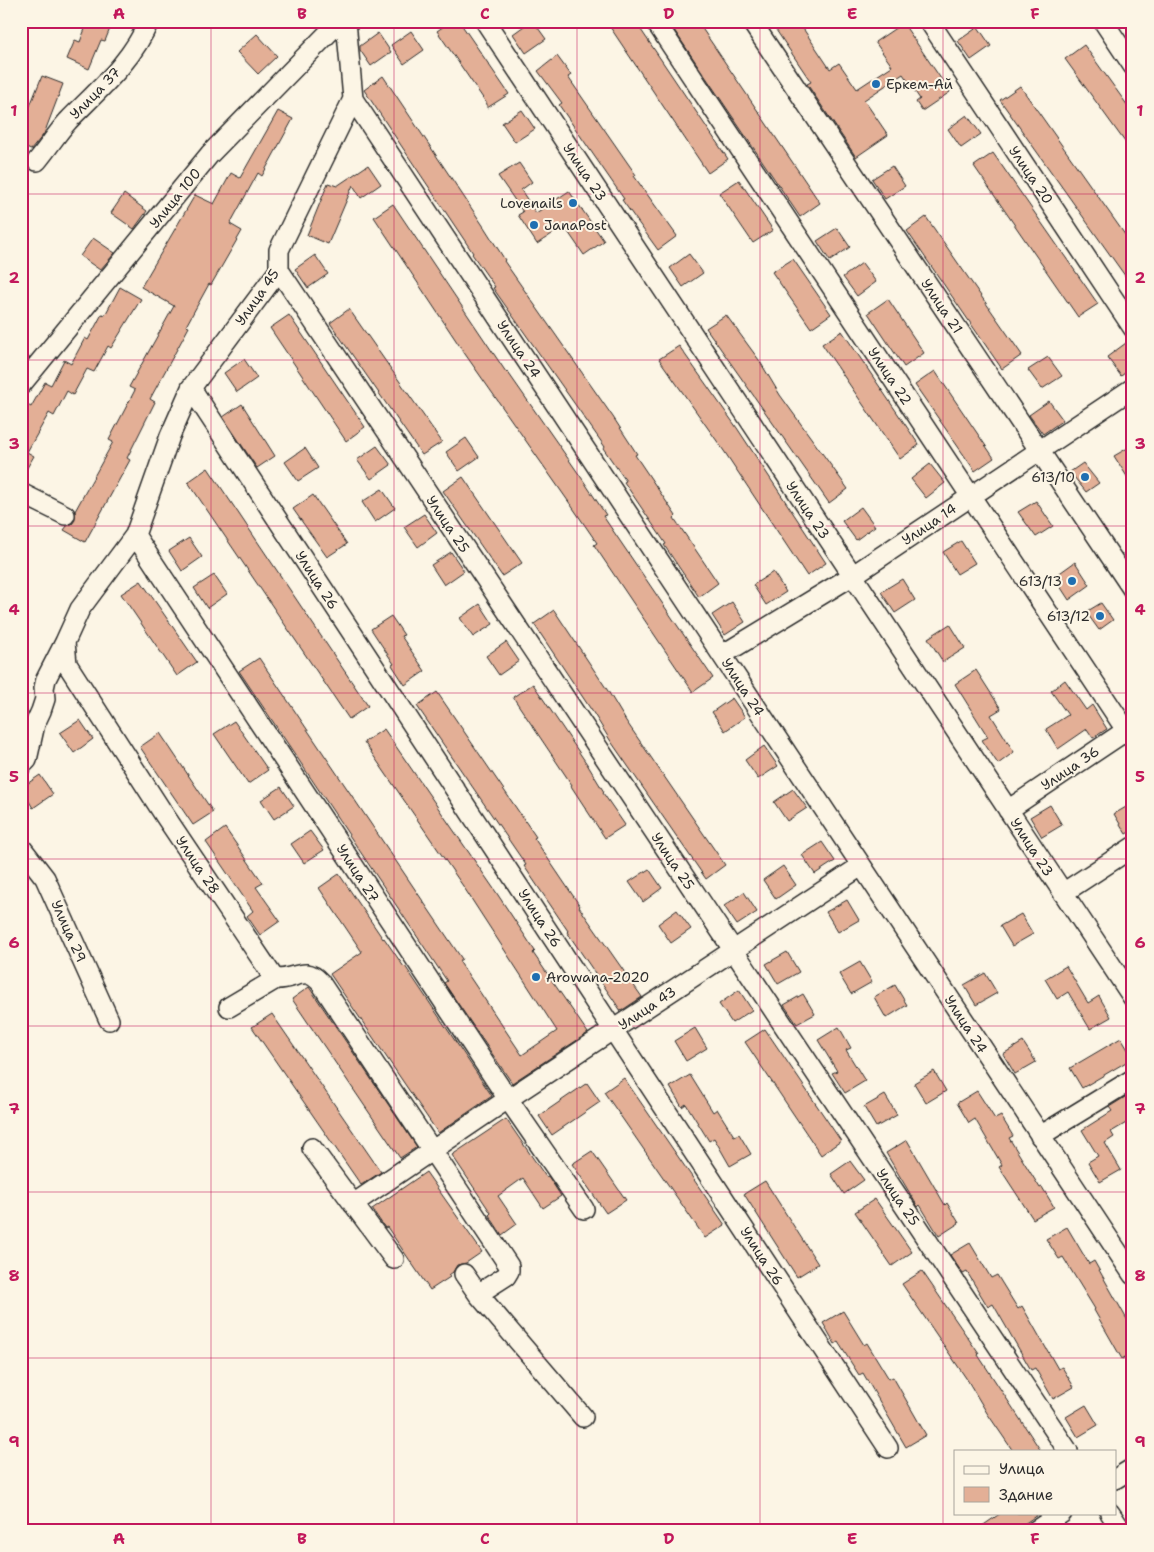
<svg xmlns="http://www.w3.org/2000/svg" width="1154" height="1552" font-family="'Shantell Sans',sans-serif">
  <rect width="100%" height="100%" fill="#fcf5e5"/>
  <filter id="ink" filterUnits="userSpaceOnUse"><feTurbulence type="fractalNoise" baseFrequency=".02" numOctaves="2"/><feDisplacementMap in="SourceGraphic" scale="10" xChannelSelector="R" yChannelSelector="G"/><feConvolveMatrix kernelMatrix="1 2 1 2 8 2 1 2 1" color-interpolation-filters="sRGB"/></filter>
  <g filter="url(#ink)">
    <path fill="#e3af96" stroke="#2b2b2b" d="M88,21h25l-8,20 -4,-1 -12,29 -22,-10 8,-19 5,2z
      M451,21h8l50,73 -22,14v-4l-50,-73z
      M531,21h2l13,18 -20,14 -13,-19z
      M606,21h29l93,138 -20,14z
      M687,21h10l123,182 -20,14 -126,-187z
      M770,21h28l32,48 9,-6 18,26 35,-23 -17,-24 28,-19 47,69 -28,19 -6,-9 4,-3 -17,-25 -39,26 24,35 -32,22 -49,-73 4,-2z
      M978,27l13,19 -20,14 -13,-19z
      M411,31l13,19 -20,14 -13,-19z
      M378,33l13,19 -20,14 -11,-16v-4z
      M257,34l20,22 -19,18 -21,-22z
      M1084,45l49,68v40l-68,-94z
      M557,56l14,19 -3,2 68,98 -2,1 43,60 -19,14 -36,-50 2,-1 -65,-94 3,-2 -24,-32z
      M42,76l21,8 -19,50 -13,16 -10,-4v-18z
      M383,76l101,151 21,33 -1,1 109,156 24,37 -2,1 41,61 -2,2 44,65 -19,14 -35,-52 2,-1 -42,-62 2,-1 -23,-33 2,-1 -112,-159 2,-1 -23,-33 1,-1 -109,-163z
      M1020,86l113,160v41l-133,-187z
      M522,110l13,19 -20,13 -13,-19z
      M278,111l15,8 -31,57 -4,-3 -28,51 12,7 -31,54 -2,-1 -23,42 3,1 -39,72 5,3 -28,56 3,2 -45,82 -21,-12 3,-4 5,-2 3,-4v-9l38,-69 -4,-2 26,-50 -6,-3 45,-81 -33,-19 54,-92 19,9 17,-31 9,5z
      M967,115l14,19 -20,14 -13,-19z
      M993,153l105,151 -20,13 -104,-151z
      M519,163l13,19 -11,8 15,23 33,-22 35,50 -20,14 -20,-29 -27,18 -19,-29 5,-3 -25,-36z
      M368,165l13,19 -20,14 -8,-13 -25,59 -21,-9 21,-52 9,3z
      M892,166l13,20 -20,13 -13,-20z
      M739,180l34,50 -20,13 -34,-50z
      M124,194l23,17 -13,18 -23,-16z
      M393,204l113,168 1,-1 76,109 23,35 -3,1 110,162 -20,14 -99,-147 3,-2 -24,-35 -108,-154 -91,-137z
      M926,217l96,138 -20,14 -95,-138z
      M837,228l13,19 -20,14 -13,-20z
      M93,238l22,15 -15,17 -20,-14z
      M689,254l14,19 -20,14 -13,-19z
      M315,255l13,19 -20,14 -13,-19z
      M793,259l38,55 -20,14 -39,-56z
      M862,263l14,19 -19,14 -14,-19z
      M120,287l21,12 -30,49 -3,-2 -14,26 -7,-3 -14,26 -6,-4 -13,25 -5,-3 -22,39 7,4 -13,22v-65l5,-9 5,3 14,-25 6,3 13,-25 7,4 14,-26 3,2 14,-26 3,1z
      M888,299l36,54 -20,14 -36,-54z
      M349,309l93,133 -20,13 -92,-132z
      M289,315l76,112 -19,14 -76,-113z
      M726,315l33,45 21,35 68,94 -19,14 -123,-175z
      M842,331l77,114 -19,14 -78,-115z
      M1126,343l7,9v15l-12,9 -14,-19z
      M679,346l58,82 89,135 -19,13 -83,-125 -65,-92z
      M1048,357l14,19 -20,13 -14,-19z
      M244,359l13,19 -20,14 -13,-19z
      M935,371l59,87 -19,13 -60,-86z
      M1049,401l14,19 -20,14 -14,-19z
      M242,404l33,52 -18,12 -34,-51z
      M466,438l13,19 -20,14 -13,-19z
      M1133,445v41l-19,-30z
      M377,446l14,19 -20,14 -14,-19z
      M305,448l13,20 -20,13 -13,-19z
      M1083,463l16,20 -13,9 -16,-20z
      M930,464l15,19 -19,15 -15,-19z
      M208,468l160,238 -19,13 -161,-237z
      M463,477l59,86 -20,13 -59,-85z
      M382,489l13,19 -20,14 -13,-20z
      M313,495l34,49 -20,13 -34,-48z
      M1036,501l17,25 -17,11 -18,-25z
      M861,507l14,19 -19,14 -14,-19z
      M424,514l13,19 -19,14 -14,-20z
      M189,538l13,19 -20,14 -13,-20z
      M961,541l14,22 -18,11 -14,-22z
      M451,552l13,19 -20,14 -13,-20z
      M1075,562l15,23 -21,15 -15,-23z
      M773,572l13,20 -20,13 -13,-20z
      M214,575l13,19 -20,14 -13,-20z
      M902,579l13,21 -20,13 -14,-21z
      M141,581l56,81 -20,14 -56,-82z
      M732,602l13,20 -20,13 -13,-20z
      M1101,603l12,17 -14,10 -13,-18z
      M480,604l13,20 -20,13 -13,-19z
      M554,610l54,81 18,30 99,144 -19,14 -96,-139 -16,-26 -60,-90z
      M391,616l13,19 -3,1 24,35 -20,14 -13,-20 2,-1 -23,-35z
      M950,624l15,24 -22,14 -15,-24z
      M506,642l13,19 -20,14 -13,-19z
      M259,658l203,301 -3,2 63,94 35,-24 -94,-145 -99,-144 20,-13 112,163 39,59 -2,2 55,80 -76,50 -68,-100 3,-2 -208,-310z
      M976,670l25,39 -10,6 23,37 -16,12 -16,-24 6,-3 -33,-53z
      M1065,680l21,30 6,-5 15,24 -14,9 -6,-9 -29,20 -12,-20 22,-14 -17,-24z
      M533,684l54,80 17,28 -1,1 22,32 -20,13 -34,-52 1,-1 -59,-88z
      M437,692l99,145 -2,1 46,68 -1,1 63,90 -21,14 -54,-79 1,-1 -44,-65 2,-1 -109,-159z
      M732,698l13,19 -20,14 -13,-19z
      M80,720l13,19 -19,14 -14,-20z
      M234,721l34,49 -20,14 -34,-50z
      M160,733l53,79 -20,13 -53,-78z
      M764,746l14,20 -20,13 -13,-19z
      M40,775l13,19 -20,14 -12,-20z
      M281,787l13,19 -20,13 -13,-19z
      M793,789l14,19 -20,13 -13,-19z
      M1133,803v27l-7,4 -12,-20z
      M1050,805l12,20 -20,12 -12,-20z
      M225,828l38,55 -7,4 24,34 -20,14 -13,-19 6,-5 -47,-69z
      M310,831l14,19 -20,13 -13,-19z
      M822,842l13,19 -20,13 -13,-19z
      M783,866l13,19 -20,14 -13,-19z
      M649,869l13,19 -19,14 -14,-20z
      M339,874l44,65 1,-1 20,29 1,-1 87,130 -54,37 -108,-159 32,-22 -43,-64z
      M744,892l13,20 -20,13 -13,-19z
      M847,900l12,20 -21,12 -12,-20z
      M677,910l14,19 -20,14 -13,-19z
      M1021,914l12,20 -21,12 -12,-20z
      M787,952l12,20 -21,12 -12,-20z
      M860,962l12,20 -21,12 -12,-20z
      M1066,966l22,37 11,-7 12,21 -21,12 -22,-37 -11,7 -12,-20z
      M985,973l12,20 -21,12 -12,-20z
      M895,985l12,20 -21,13 -12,-21z
      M309,987l108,160 -17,11 -108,-159z
      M739,990l13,20 -20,13 -13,-19z
      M803,994l12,20 -18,10 -13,-19z
      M272,1014l109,158 -20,13 -109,-158z
      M839,1027l12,21 -5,2 19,31 -20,12 -13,-20 5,-2 -19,-31z
      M695,1028l12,20 -21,13 -12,-20z
      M765,1029l76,112 -20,14 -76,-113z
      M1121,1038l12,20 -51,30 -12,-20z
      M1023,1042l13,20 -21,12 -12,-20z
      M934,1071l12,20 -20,12 -12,-20z
      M690,1075l23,37 4,-3 17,27 5,-2 12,20 -21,12 -16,-28 -5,3 -23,-37 -4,3 -12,-20z
      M624,1078l101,147 -20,13 -101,-146z
      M587,1083l13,19 -48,33 -13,-19z
      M977,1091l18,28 6,-3 12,20 -4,2 31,50 2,-1 12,20 -21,12 -34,-52 3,-2 -27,-46 -6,4 -12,-20z
      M1133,1092v27l-22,13 3,5 -9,6 16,27 -21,12 -12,-20 10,-6 -16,-26 30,-19 -3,-4z
      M885,1095l12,20 -21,12 -12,-20z
      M506,1119l40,58 2,-1 13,20 -18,12 -20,-30 -25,18 19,28 -15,11 -13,-20 2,-2 -39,-58z
      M907,1140l38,65 2,-2 12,20 -20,13 -19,-31 -2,2 -3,-5 -29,-49z
      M592,1151l34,49 -20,13 -34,-49z
      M850,1161l14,19 -20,14 -13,-20z
      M426,1172l56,80 -16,11 -9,2 -4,7 -4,3 1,2 -20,13 -43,-63 -2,1 -13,-19z
      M765,1181l53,83 -21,13 -53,-83z
      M875,1199l37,53 -20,14 -37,-54z
      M1067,1227l22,37 5,-3 39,69v22l-11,7 -28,-49 1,-1 -32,-52 -4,2 -13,-20z
      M970,1243l21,35 6,-3 21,34 4,-3 36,63 4,-2 12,20 -21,12 -18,-31 -4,2 -38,-66 -5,3 -21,-35 -4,2 -13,-19z
      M922,1271l57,83 -1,1 63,96h-28l-26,-38 -19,-32 -66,-97z
      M843,1311l21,34 3,-2 22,36 4,-2 33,58 -20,12 -43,-74 -4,2 -21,-33 -3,2 -12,-21z
      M1086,1405l12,20 -20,12 -12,-20z
      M1001,1513h39l-26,18h-39z"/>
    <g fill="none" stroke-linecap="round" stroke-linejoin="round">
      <g stroke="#2b2b2b" stroke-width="22">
        <path id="minor" d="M346,21l7,78 -74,151v20l-88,118 -21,48 -35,99 -55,74 -15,33 2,22 98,152 107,159 4,4c19,1 29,-14 44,3l189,284v5l-3,5 -28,18 105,123
          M485,21l648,977
          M655,21l471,709
          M751,21l382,569
          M929,21l204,307
          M1103,21l30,45
          M353,99l780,1176
          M37,161c11,-13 20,-28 31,-40 30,-31 64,-59 81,-100
          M279,270l789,1181
          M21,385l189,-231 130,-133
          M191,388l697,1060
          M21,493l44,22
          M135,535l373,564 76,110
          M722,655l130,-79 281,-188
          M21,766l6,-6 8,-36 6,-13 4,-12 -1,-11 2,-9 19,-37
          M1008,810l125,-84
          M21,847l24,31 64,142
          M1063,893l70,-46
          M229,1007l47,-28
          M1040,1136l93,-57
          M312,1148l82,111
          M353,1204l155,-105 353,-233
          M464,1274l14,20
          M1115,1479l18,-11
          M1110,1513l12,18
          M1035,1531l27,-18"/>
      </g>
      <use href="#minor" stroke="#fcf5e5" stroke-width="19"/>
    </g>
  </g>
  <path fill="none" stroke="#c2185b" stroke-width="1" stroke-opacity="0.55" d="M211,21v1510M394,21v1510M577,21v1510M760,21v1510M943,21v1510M21,194h1112M21,360h1112M21,526h1112M21,693h1112M21,859h1112M21,1026h1112M21,1192h1112M21,1358h1112"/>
  <g fill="#1f6fb2" stroke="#fcf5e5" stroke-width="2">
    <circle cx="876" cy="84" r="5"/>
    <circle cx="573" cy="203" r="5"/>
    <circle cx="534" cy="225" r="5"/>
    <circle cx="1085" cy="477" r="5"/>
    <circle cx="1072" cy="581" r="5"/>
    <circle cx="1100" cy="616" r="5"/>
    <circle cx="536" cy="977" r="5"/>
  </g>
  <g text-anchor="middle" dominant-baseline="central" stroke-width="4" stroke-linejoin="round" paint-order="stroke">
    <g font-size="14" fill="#2b2b2b" stroke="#fcf5e5" text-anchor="end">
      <text x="886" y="84" text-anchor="start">Еркем-Ай</text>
      <text x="563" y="203">Lovenails</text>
      <text x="544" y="225" text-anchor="start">JanaPost</text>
      <text x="1075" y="477">613/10</text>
      <text x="1062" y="581">613/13</text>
      <text x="1090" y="616">613/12</text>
      <text x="546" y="977" text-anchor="start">Arowana-2020</text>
    </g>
    <g font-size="14" fill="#2b2b2b" stroke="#fcf5e5">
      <text transform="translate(95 93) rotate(-46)">Улица 37</text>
      <text transform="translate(585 172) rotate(56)">Улица 23</text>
      <text transform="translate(1031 175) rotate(56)">Улица 20</text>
      <text transform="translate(175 198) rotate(-51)">Улица 100</text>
      <text transform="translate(257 297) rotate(-55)">Улица 45</text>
      <text transform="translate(942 306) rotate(56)">Улица 21</text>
      <text transform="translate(519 349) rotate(56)">Улица 24</text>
      <text transform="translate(890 376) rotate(56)">Улица 22</text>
      <text transform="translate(808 510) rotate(56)">Улица 23</text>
      <text transform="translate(448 524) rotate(56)">Улица 25</text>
      <text transform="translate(929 524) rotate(-34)">Улица 14</text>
      <text transform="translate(317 580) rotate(57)">Улица 26</text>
      <text transform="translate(743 687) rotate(57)">Улица 24</text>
      <text transform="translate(1070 768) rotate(-34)">Улица 36</text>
      <text transform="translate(1032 847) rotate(57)">Улица 23</text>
      <text transform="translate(673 861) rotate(56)">Улица 25</text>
      <text transform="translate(198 865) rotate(56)">Улица 28</text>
      <text transform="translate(358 873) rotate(57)">Улица 27</text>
      <text transform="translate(540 918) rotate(57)">Улица 26</text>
      <text transform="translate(69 931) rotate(66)">Улица 29</text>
      <text transform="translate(647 1008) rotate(-34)">Улица 43</text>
      <text transform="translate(966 1024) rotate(57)">Улица 24</text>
      <text transform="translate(898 1197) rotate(56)">Улица 25</text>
      <text transform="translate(762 1256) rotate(57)">Улица 26</text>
    </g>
  </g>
  <rect width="1154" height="1552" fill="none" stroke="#fcf5e5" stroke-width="55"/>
  <rect x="954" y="1450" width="162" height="65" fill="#fcf5e5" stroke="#a8a49b"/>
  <rect x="964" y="1466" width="25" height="8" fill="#fcf5e5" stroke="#a8a49b"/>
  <text x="999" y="1474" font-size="15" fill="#2b2b2b">Улица</text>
  <rect x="964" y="1487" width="25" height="15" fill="#e3af96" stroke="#a8a49b"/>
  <text x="999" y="1500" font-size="15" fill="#2b2b2b">Здание</text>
  <rect x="28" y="28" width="1098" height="1496" fill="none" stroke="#c2185b" stroke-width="2"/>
  <g font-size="16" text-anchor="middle" font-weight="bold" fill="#c2185b">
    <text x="119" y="19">A</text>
    <text x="302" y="19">B</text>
    <text x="485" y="19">C</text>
    <text x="669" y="19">D</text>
    <text x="852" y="19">E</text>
    <text x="1035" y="19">F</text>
    <text x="14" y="116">1</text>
    <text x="1140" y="116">1</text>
    <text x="14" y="283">2</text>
    <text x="1140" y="283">2</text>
    <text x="14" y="449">3</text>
    <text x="1140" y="449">3</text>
    <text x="14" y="615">4</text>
    <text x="1140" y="615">4</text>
    <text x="14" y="782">5</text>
    <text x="1140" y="782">5</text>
    <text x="14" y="948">6</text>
    <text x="1140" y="948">6</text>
    <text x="14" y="1114">7</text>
    <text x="1140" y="1114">7</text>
    <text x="14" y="1281">8</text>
    <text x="1140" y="1281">8</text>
    <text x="14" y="1447">9</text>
    <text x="1140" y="1447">9</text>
    <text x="119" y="1544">A</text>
    <text x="302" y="1544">B</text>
    <text x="485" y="1544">C</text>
    <text x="669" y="1544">D</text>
    <text x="852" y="1544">E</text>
    <text x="1035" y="1544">F</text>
  </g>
</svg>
